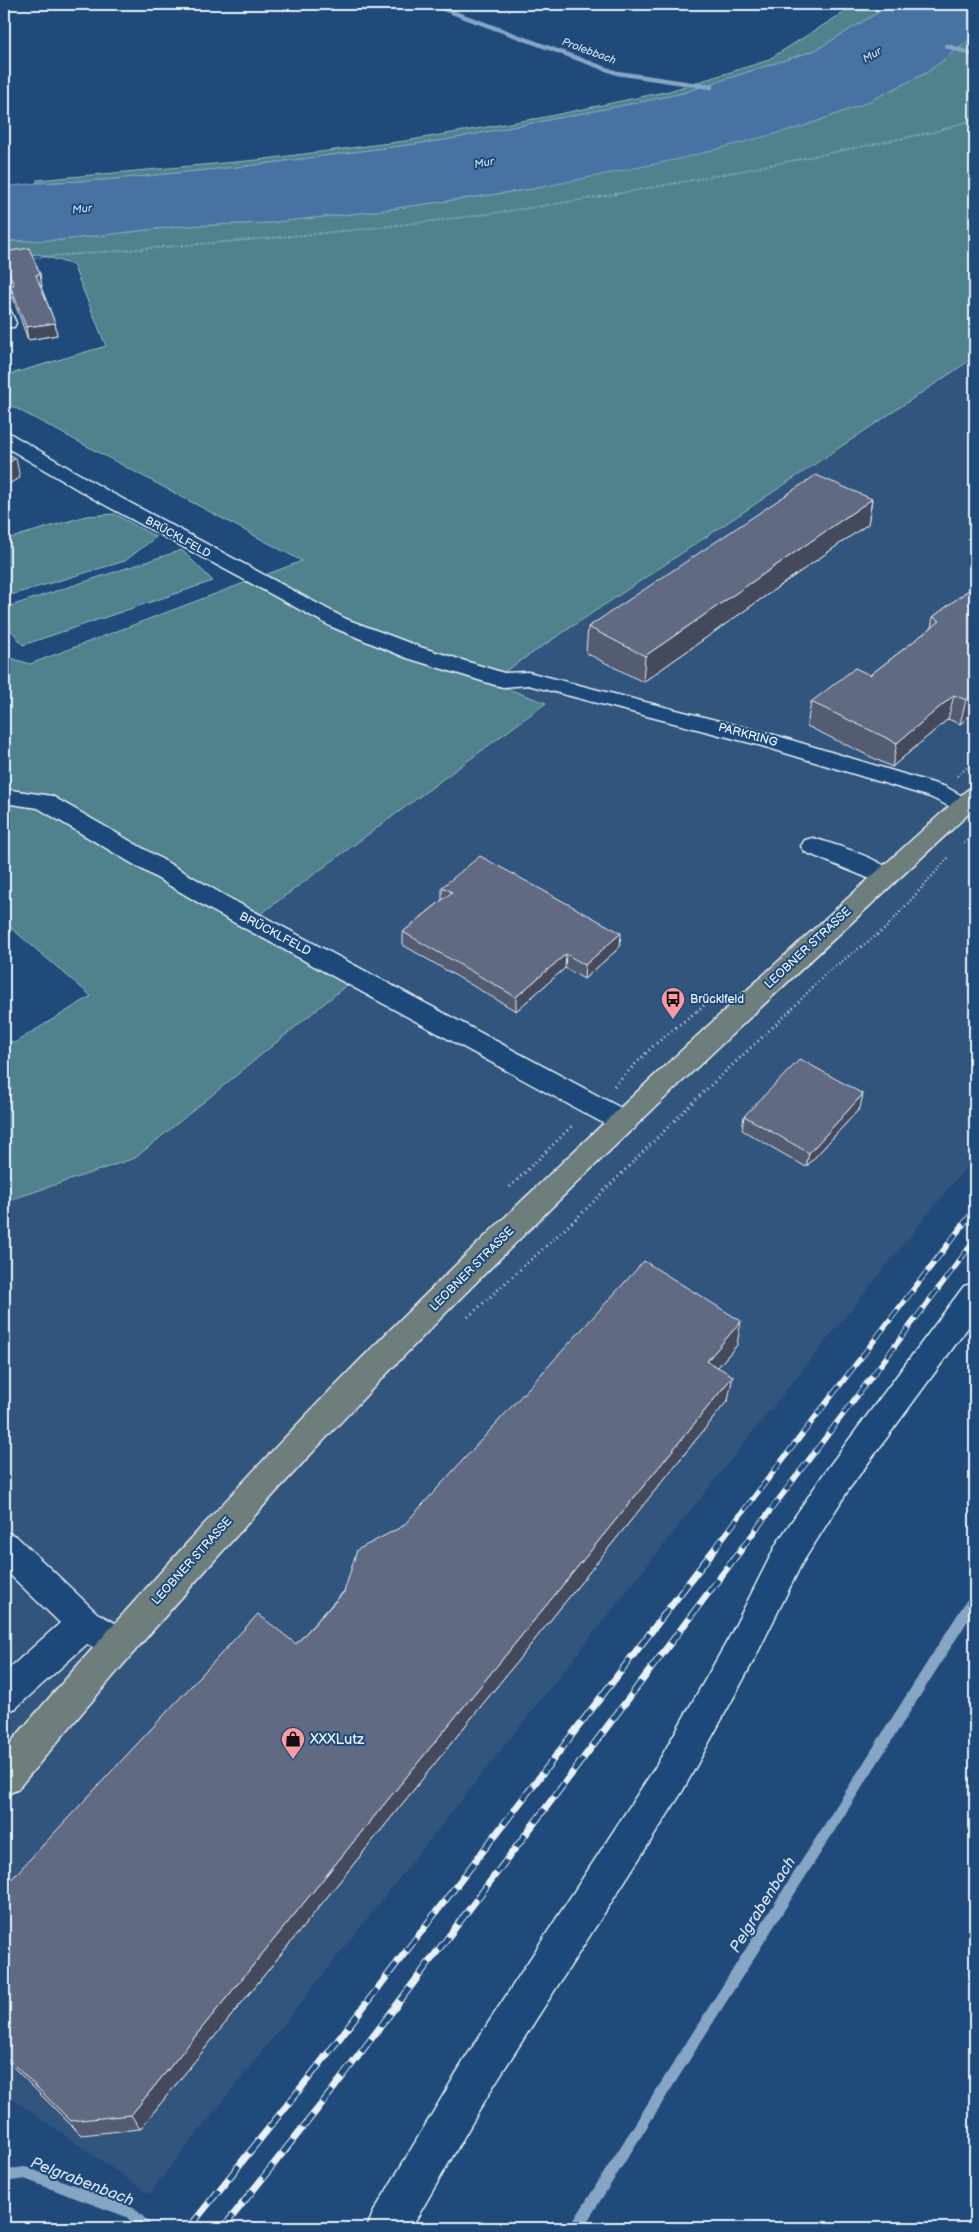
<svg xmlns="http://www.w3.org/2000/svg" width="979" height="2232" font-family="'Balsamiq Sans',sans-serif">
  <rect width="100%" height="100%" fill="#1f4a7a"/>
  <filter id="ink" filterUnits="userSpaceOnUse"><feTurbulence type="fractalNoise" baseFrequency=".02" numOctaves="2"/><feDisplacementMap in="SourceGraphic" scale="10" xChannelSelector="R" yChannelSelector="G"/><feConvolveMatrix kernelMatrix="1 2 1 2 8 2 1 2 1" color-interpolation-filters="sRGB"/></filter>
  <g filter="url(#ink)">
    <path fill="#33547d" d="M975,357v799l-184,228 -642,810 -145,-101v-891l131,-44 119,-240 292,-215 -58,-21z"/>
    <path fill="#50828d" stroke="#9cbac2" d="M857,4h35l-76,46 -133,43 -32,7 -205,40 -198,26 -142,14 -69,3v-3l220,-20 148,-19 140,-24 124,-26 97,-30z
      M975,36v321l-486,325 57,21 -291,215 99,61 -219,179 -131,44v-165l10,6 77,-47 -87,-74v-266l26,8 272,-103 -298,-159v-26l102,-30 -33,-81 -35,-11 -34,4v-17l57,-1 120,-14 86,-3 101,-11 164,-23 269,-62 60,-22 65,-32z
      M115,514l41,23 -31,24 -121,36v-57l82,-24z
      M182,550l31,31 -190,64 -19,-24v-13z"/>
    <path fill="#4772a1" stroke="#87a5c4" d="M892,4h83v32l-49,37 -65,32 -60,22 -122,32 -147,30 -164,23 -101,11 -86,3 -120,14 -57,1v-54l33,-4 69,-3 142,-14 198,-26 205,-40 32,-7 133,-43z"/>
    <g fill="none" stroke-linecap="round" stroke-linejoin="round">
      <path stroke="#87a5c4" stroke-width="4.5" d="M430,4l187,69 94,14
        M947,46l28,9"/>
      <path stroke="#87a5c4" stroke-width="12" d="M4,2176l21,-3 105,39 16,16
        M576,2228l399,-630"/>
      <g stroke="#e8f1f8" stroke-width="3">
        <path id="minor" d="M4,309l6,1 6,13 -2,4h-10z
          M4,432l7,2 97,57 238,128 77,29 81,25 24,-1 250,64 168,51 25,14 4,5 -4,5 -8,2 -33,-16 -168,-51 -234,-61 -25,2 -8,-2 -88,-27 -75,-31 -238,-128 -90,-53z
          M4,789l48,7 177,102 405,217 4,7 -4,7 -10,3 -10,-3 -403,-219 -173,-102 -34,-5z
          M813,838c20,6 74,22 84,39l-3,6 -9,2 -80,-33 -4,-6 4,-6z
          M975,1283v35l-126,171 -48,76 -47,95 -72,132 -188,293 -83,143h-44l6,-15 93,-156 190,-291 74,-130 47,-93 50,-74 137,-183z
          M4,1532l12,4 81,77 32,18 5,12 -5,12 -12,4 -30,-15 -71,64 -12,5v-40l56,-50 -56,-54z"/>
      </g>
      <g stroke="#e8f1f8" stroke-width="3">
        <path id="major" d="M975,788v20c-204,189 -409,378 -601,579 -124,130 -242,265 -357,403l-13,5v-45c113,-131 229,-261 350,-384 197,-199 405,-388 613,-576z"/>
      </g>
      <path stroke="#e8f1f8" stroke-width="2" stroke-dasharray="0.5 2" stroke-linecap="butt" d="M29,258c145,-12 290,-22 435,-41 158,-20 314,-54 470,-85l41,-13"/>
      <path stroke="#e8f1f8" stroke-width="2.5" stroke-dasharray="1 3" stroke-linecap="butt" d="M957,776l18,-15
        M964,843l11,-8
        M697,1011l11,-9
        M790,1011l36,-38 59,-44 65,-73"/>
      <path stroke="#e8f1f8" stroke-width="3" stroke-dasharray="1 4" stroke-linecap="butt" d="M614,1086l39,-40 45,-36
        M510,1187l63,-62
        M468,1317l111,-101 114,-114 98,-92"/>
      <path stroke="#e8f1f8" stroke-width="4.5" stroke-dasharray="2 5" stroke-linecap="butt" d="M4,1817l6,-7"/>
      <use href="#minor" fill="#1f4a7a" fill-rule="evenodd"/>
      <use href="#major" fill="#6d7e7c" fill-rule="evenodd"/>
      <g stroke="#e8f1f8" stroke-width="5.5">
        <path id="rail-far1" d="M715,1548l260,-339
          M742,1548l233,-308"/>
      </g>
      <g stroke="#e8f1f8" stroke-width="7">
        <path id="rail" d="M189,2228l123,-154 404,-527
          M223,2228l108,-136 412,-545"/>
      </g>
      <use href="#rail-far1" stroke="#1f4a7a" stroke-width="4" stroke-dasharray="12" stroke-linecap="butt"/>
      <use href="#rail" stroke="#1f4a7a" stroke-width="5" stroke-dasharray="16" stroke-linecap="butt"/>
    </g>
    <path fill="#535b71" stroke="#e8f1f8" d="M4,252l36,22 2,13h-1l14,36 2,12 -29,5 -15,-42 -3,-13h1l-7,-19z
      M872,499l-4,25 -225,158 -57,-29 2,-26z
      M975,585v126l-15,13 -12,-5 -56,48 -85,-41 4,-24 59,-27 61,-47 2,-11z
      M442,887l178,60 -36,32 -19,-11 -49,43 -113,-66v-13l39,-32z
      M860,1108l-54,59 -64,-37 2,-14z
      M737,1345l-19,22 10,33 -588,729 -59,6 -77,-77v-171l292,-243 107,-118z"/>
    <path fill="#444a5c" stroke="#e8f1f8" d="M40,274l2,13h-4l-2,-12z
      M55,323l2,12 -29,5 -2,-13z
      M16,458l4,20 -16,8v-21z
      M872,499l-4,25 -225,158 2,-26z
      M975,692v19l-15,13 6,-24z
      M954,695l-6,24 -56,48 5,-24z
      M621,933l-1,14 -36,32 1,-14z
      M566,954l-1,14 -49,43v-14z
      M863,1094l-3,14 -54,59 3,-14z
      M741,1321l-4,24 -34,39 4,-23z
      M733,1376l-5,24 -588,729 -9,-14z"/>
    <path fill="#616a83" stroke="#e8f1f8" d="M29,248l11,26 -4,1 19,48 -29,4 -16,-42h4l-10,-25v-8z
      M4,452l12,6 -12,7z
      M816,475l56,24 -227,157 -57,-29z
      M975,585v107l-9,8 -12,-5 -57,48 -86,-41 44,-34 15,7 70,-54 -7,-4z
      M480,856l141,77 -36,32 -19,-11 -50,43 -113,-65 49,-40 -10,-5z
      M800,1059l63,35 -54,59 -65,-37z
      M644,1261l97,60 -34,40 26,15 -602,739 -60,6 -67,-66v-168l254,-273 38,30 48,-52 13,-42 46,-24z"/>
  </g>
  <defs>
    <g id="bus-pin" transform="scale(1.25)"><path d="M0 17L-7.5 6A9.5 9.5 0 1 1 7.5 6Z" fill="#ff9aa2" stroke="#1f4a7a"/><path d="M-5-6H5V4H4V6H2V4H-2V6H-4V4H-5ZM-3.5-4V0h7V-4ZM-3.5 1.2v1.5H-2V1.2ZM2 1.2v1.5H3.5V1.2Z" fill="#111"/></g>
    <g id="shop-pin" transform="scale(1.25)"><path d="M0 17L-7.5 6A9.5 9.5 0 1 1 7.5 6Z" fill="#ff9aa2" stroke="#1f4a7a"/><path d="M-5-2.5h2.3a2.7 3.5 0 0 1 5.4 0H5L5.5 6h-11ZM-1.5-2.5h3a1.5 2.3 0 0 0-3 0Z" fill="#111"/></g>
  </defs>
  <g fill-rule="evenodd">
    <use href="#bus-pin" x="673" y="999"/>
    <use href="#shop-pin" x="293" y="1739"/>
  </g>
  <g text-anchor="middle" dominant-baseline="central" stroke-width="4" stroke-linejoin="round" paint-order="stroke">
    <g font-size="11" font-style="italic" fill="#d0deeb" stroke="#1f4a7a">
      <text transform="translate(589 51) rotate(20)">Prolebbach</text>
      <text transform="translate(872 55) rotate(-30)">Mur</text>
      <text transform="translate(484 163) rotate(-11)">Mur</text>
      <text transform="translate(82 209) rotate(-6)">Mur</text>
    </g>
    <g font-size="11" fill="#e8f1f8" stroke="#1f4a7a">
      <text transform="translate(178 537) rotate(29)">BRÜCKLFELD</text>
    </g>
    <g font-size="12" fill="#e8f1f8" stroke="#1f4a7a">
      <text transform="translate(748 735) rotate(15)">PARKRING</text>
      <text transform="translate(275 934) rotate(28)">BRÜCKLFELD</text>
      <text transform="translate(808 948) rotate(-43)">LEOBNER STRASSE</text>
      <text transform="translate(472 1269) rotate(-45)">LEOBNER STRASSE</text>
      <text transform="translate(192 1561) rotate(-48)">LEOBNER STRASSE</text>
    </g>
    <g font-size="12" fill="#e8f1f8" stroke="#1f4a7a" text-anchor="start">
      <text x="690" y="999">Brücklfeld</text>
    </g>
    <g font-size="15" fill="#e8f1f8" stroke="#1f4a7a" text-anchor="start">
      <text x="310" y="1739">XXXLutz</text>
    </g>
    <g font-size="16" font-style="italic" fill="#d0deeb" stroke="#1f4a7a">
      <text transform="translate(763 1905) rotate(-58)">Pelgrabenbach</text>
      <text transform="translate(82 2182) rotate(21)">Pelgrabenbach</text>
    </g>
  </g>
  <rect width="979" height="2232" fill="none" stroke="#1f4a7a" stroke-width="20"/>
  <rect x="10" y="10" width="959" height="2212" fill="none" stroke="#e8f1f8" stroke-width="2" filter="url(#ink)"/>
</svg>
